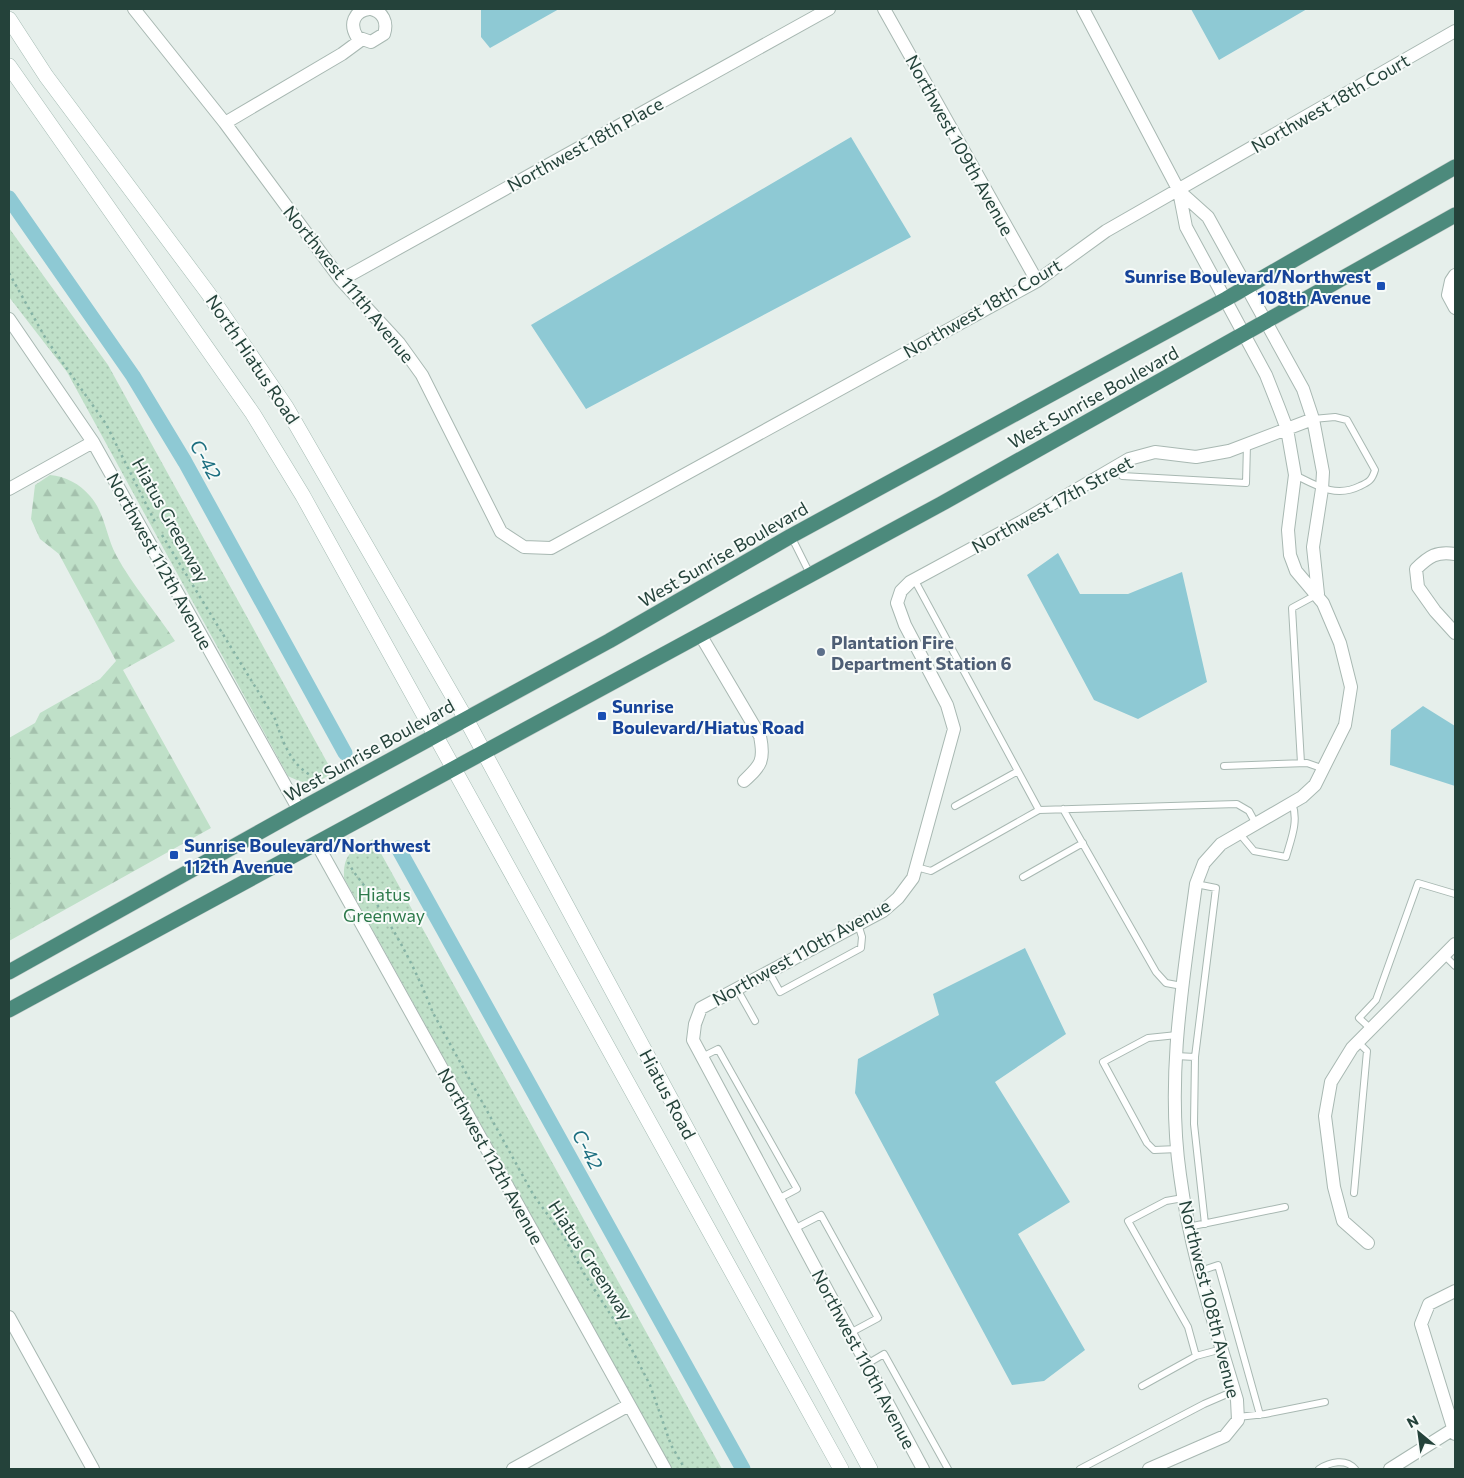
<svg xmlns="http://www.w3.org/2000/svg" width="1464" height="1478" font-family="Commissioner,sans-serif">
  <defs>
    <pattern id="forest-firs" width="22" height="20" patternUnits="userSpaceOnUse" patternTransform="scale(1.25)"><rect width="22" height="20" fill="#bfe0c8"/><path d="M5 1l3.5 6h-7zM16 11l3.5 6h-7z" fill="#a4c1ad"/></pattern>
    <pattern id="park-dots" width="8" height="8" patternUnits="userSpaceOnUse" patternTransform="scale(1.25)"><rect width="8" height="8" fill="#bfe0c8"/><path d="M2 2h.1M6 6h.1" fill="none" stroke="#a4c1ad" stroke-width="1.8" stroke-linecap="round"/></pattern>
  </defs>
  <rect width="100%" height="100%" fill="#e6efeb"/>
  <path fill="url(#forest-firs)" d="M50,475c15,1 30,9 40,21 15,17 16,40 26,59 17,31 40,57 59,86l-52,29 88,158 -202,113v-203l26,-15 5,-10 60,-34 16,-18 -57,-107 -19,-15 -9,-20 4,-34z"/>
  <path fill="url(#park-dots)" d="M9,228l99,137 225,408c-18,11 -26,13 -45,3l-221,-404 -58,-75z
    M373,839l349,630h-50l-328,-591c-1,-25 9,-29 29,-39z"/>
  <path fill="#8ec9d4" d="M481,9h78l-69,39 -9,-11z
    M1191,9h116l-88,51z
    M851,137l60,100 -325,172 -55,-84z
    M1058,553l22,41h48l54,-22 25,110 -69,37 -44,-19 -67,-125z
    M1423,706l32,20v60l-65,-21 1,-35z
    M1025,948l41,86 -71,48 75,120 -52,32 67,116 -41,31 -32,4 -157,-292 3,-34 81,-44 -6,-21z"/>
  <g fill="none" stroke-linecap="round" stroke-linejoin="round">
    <path stroke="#8ec9d4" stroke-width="15" d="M9,198l124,178 52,86 160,291
      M398,848l345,621"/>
    <g stroke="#a8b8b2" stroke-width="8">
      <path id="service" d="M1117,466l5,10 124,7 1,-39
        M1295,475c22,11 41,23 65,11 9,-4 12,-6 15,-16l-28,-50 -12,-3 -22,2
        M791,536l19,38
        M914,579l125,231 -108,61 -15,-4
        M1301,763l-9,-155 24,-13
        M1224,766l83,-3 17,6
        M955,806l63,-35
        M1063,809l93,163 10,11 16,3
        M1039,810l198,-6 12,7 7,13
        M1239,833l15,18 32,6c5,-18 13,-36 6,-54
        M1023,877l60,-34
        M1444,955l11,11
        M769,972l11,20 81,-44 1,-11 -4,-13
        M737,989l18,32
        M1371,1029l-12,-11 17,-18 42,-117 37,11
        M1177,1035l-29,3 -45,24 44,81 7,7 24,-1
        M1176,1056l19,1 -1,67 11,100
        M702,1057l16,-8 79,140 -19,10
        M1195,1057l21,-169 -20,-4
        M1354,1193l13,-142 -9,-9
        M1188,1227l97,-20
        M794,1229l27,-14 57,103 -28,15
        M1200,1271l18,-6 42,150
        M1196,1356l26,-7
        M867,1364l17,-10 64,115
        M1142,1386l54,-30 -8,-29 -60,-106 38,-20 17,-3
        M1238,1417l27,-3 60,-12
        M1080,1469l124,-65 30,-13
        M1319,1469c11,-7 27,-11 36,0"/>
    </g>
    <g stroke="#a8b8b2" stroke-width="14">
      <path id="minor" d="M134,9l91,114 116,157 58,63 23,32 79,157 23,15 27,1 486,-267 69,-50 349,-200
        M369,9c-15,2 -20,15 -12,28l14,5 13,-8c4,-12 -1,-22 -13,-25
        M884,9l153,272
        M1083,9l96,182 7,36 80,148 13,33 8,21 8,46 -7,55 2,25 6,16 27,32 17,40 11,44 -6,38 -30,60 -13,12 -81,47 -17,19 -8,21c-13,96 -30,194 -16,291 10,77 35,151 57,225l1,20 -13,16 -76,33
        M225,123l117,-69 19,-14
        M1179,191l29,26 95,172 10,30 10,53 -1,17 -9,58 5,47
        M1455,275l-4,6 -3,14 7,13
        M341,280l488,-271
        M9,319l84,123 206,368
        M9,489l84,-47
        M1455,554c-18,-3 -26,2 -39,15l2,18 17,24 20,22
        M701,636l59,100c5,25 1,29 -16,45
        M317,844l348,625
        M1368,1243l-25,-22 -9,-34 -9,-71 6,-34 21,-34 103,-104
        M1455,1291l-26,13 -8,20 34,110
        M9,1317l84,152
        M513,1469l116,-64
        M923,1469l-230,-429 2,-16 6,-16 182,-97 15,-13 15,-20 41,-149 -7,-24 -42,-80 -8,-22 4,-12 9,-9 111,-60 108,-63 26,-7 41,5 33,-6 84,-32
        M1390,1469l65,-41"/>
    </g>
    <g stroke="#a4bbb3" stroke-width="16">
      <path id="secondary" d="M9,19l37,57 162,217 78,114 180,312 404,750
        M9,66l244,348 50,82 538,973"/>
    </g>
    <g stroke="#c2cac8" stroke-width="16">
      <path id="trunk" d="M9,972l290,-162 310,-169 182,-105 435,-237 229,-132
        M9,1010l932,-506 514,-289"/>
    </g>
    <path stroke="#86b3a5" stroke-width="2.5" stroke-dasharray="2.5 4" stroke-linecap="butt" d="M9,273l37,66 60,85 50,100
      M162,535l113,184c8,23 15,45 37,57
      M348,862c7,14 18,24 26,38 24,35 44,74 59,113l101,183 28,38 23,41 42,65 23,45 21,60 14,24"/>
    <use href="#service" stroke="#fff" stroke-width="6"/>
    <use href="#minor" stroke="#fff" stroke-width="12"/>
    <use href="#secondary" stroke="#fff" stroke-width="15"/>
    <use href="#trunk" stroke="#4c8a7c" stroke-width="15"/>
  </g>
  <g fill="#1a4fb4" stroke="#f7fbf9" stroke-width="2">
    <rect x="1376" y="281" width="10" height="10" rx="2.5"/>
    <rect x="597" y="711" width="10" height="10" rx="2.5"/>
    <rect x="169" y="850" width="10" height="10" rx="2.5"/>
  </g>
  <circle fill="#5c6f8a" stroke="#f7fbf9" stroke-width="2" cx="821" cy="652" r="5"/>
  <g text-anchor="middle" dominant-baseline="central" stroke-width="4" stroke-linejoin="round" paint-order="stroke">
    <g font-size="18" fill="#24423a" stroke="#f7fbf9">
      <text transform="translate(1330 103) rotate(-30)">Northwest 18th Court</text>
      <text transform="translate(585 144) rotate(-29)">Northwest 18th Place</text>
      <text transform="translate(960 145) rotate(61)">Northwest 109th Avenue</text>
      <text transform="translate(349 284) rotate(51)">Northwest 111th Avenue</text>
      <text transform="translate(982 308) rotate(-30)">Northwest 18th Court</text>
      <text transform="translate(253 359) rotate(56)">North Hiatus Road</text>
      <text transform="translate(1093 397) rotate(-29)">West Sunrise Boulevard</text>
      <text transform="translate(1052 504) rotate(-29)">Northwest 17th Street</text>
      <text transform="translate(171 520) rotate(61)">Hiatus Greenway</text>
      <text transform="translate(723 554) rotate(-30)">West Sunrise Boulevard</text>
      <text transform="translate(160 561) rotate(61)">Northwest 112th Avenue</text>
      <text transform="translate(369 750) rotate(-29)">West Sunrise Boulevard</text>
      <text transform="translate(801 952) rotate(-29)">Northwest 110th Avenue</text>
      <text transform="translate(668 1094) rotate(62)">Hiatus Road</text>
      <text transform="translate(491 1156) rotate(61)">Northwest 112th Avenue</text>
      <text transform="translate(591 1260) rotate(57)">Hiatus Greenway</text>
      <text transform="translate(1210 1299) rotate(76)">Northwest 108th Avenue</text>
      <text transform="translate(864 1359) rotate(62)">Northwest 110th Avenue</text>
    </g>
    <g font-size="18" font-weight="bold" fill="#164399" stroke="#f7fbf9" text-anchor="start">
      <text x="1371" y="276" text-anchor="end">Sunrise Boulevard/Northwest<tspan x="1371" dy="21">108th Avenue</tspan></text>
      <text x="612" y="706">Sunrise<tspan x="612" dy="21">Boulevard/Hiatus Road</tspan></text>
      <text x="184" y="845">Sunrise Boulevard/Northwest<tspan x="184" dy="21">112th Avenue</tspan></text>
    </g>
    <g font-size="18" font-weight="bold" fill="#4e5e75" stroke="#f7fbf9" text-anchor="start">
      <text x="831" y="642">Plantation Fire<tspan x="831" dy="21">Department Station 6</tspan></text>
    </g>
    <g font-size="18" fill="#2d7a4b" stroke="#f7fbf9">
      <text x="384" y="894">Hiatus<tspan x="384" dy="21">Greenway</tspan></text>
    </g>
    <g font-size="19" font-style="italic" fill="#1c6f80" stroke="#f7fbf9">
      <text transform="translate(206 459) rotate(60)">C-42</text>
      <text transform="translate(588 1149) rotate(61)">C-42</text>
    </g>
  </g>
  <rect width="1464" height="1478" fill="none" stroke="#24423a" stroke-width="20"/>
  <g transform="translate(1419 1433) rotate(331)" stroke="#f7fbf9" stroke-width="4" paint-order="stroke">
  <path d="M0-4L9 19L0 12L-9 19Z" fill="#24423a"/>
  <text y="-8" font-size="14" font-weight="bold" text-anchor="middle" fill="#24423a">N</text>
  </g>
</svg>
